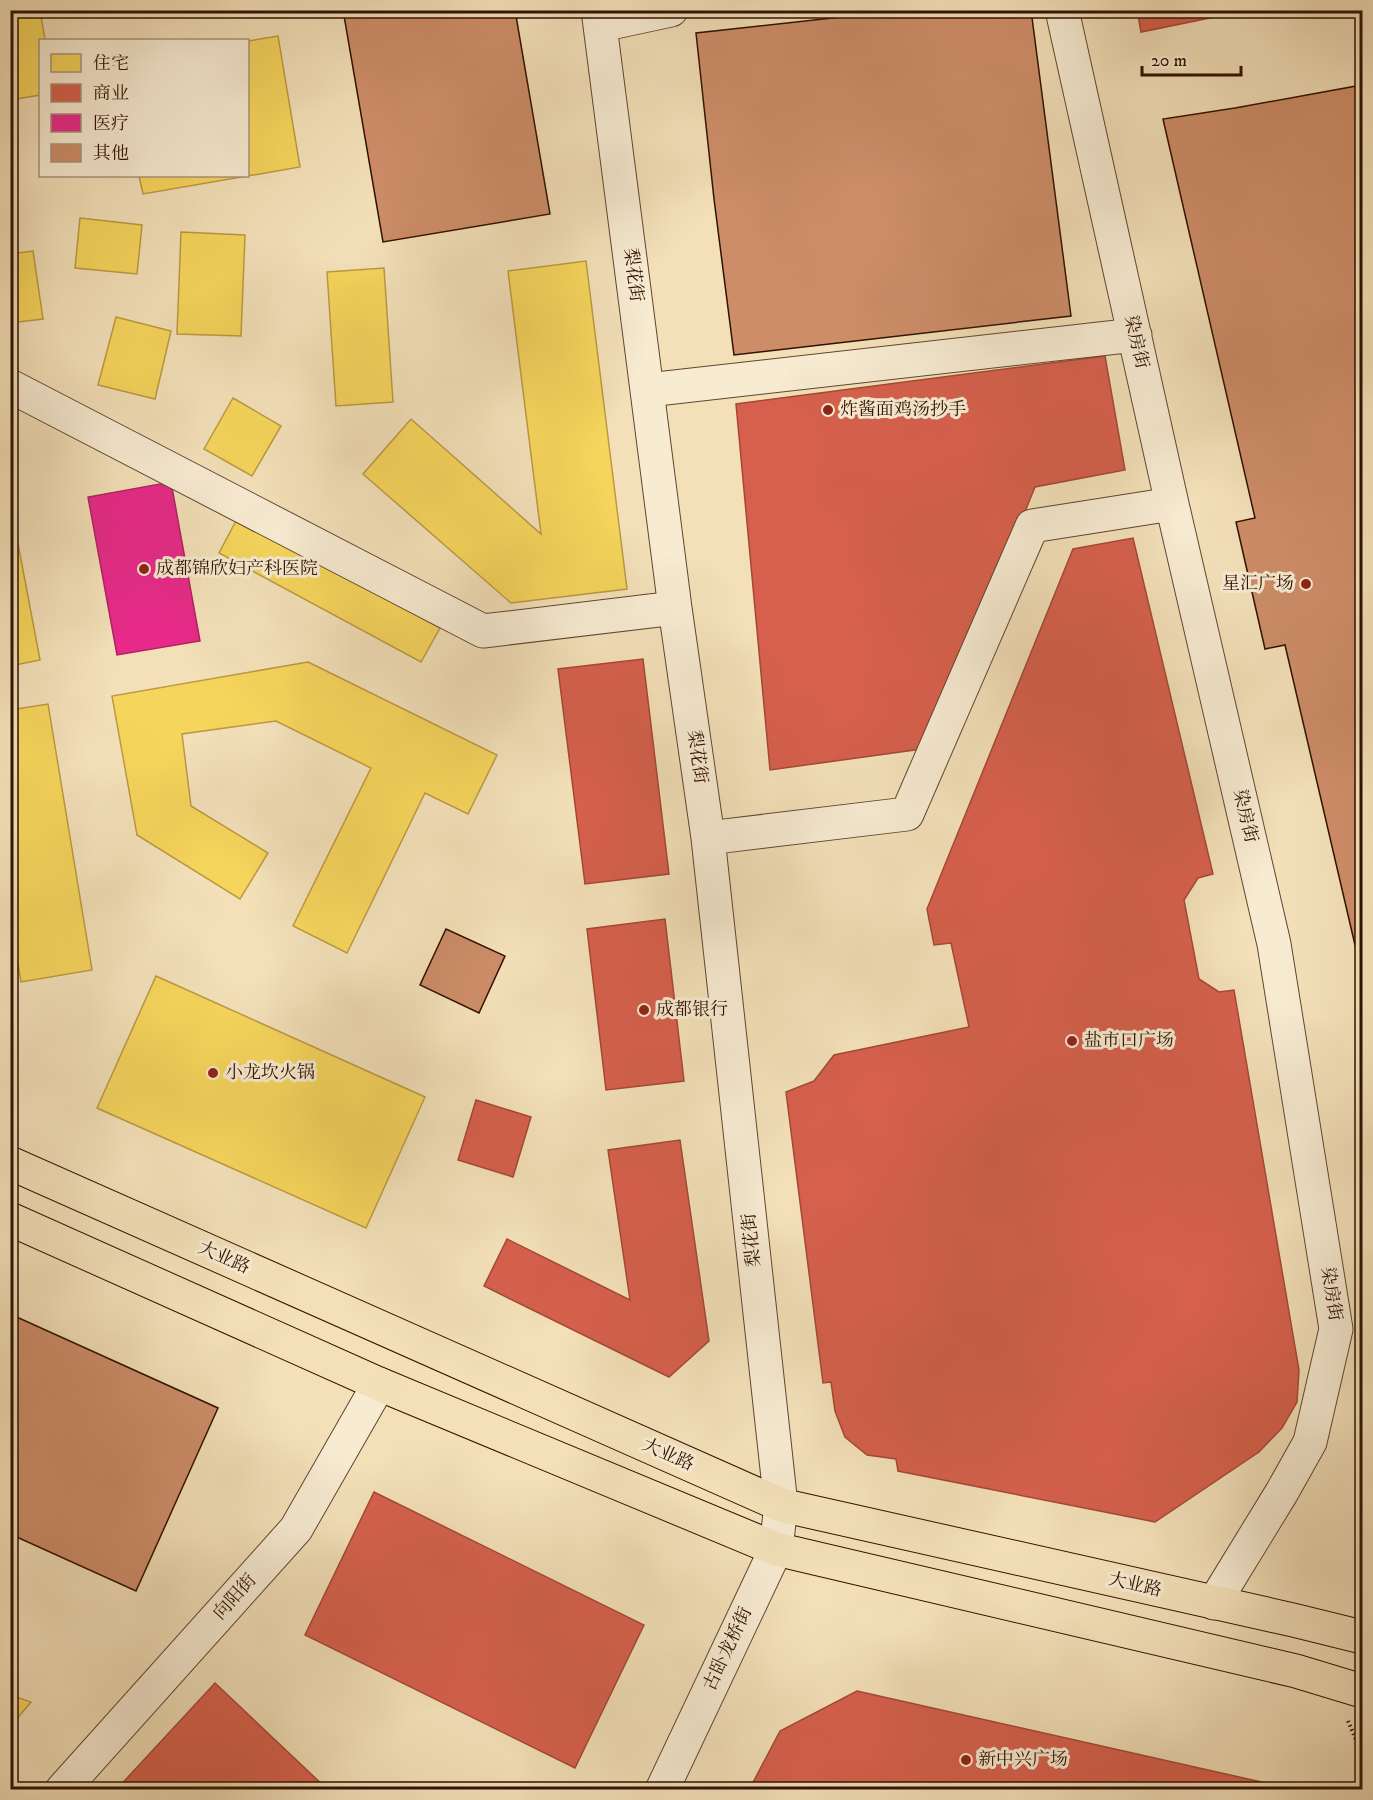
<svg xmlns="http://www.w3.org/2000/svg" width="1373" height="1800" font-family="'IM FELL DW Pica','Noto Serif SC',serif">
  <rect width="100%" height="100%" fill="#f3e0b9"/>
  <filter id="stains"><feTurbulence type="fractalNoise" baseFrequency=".00333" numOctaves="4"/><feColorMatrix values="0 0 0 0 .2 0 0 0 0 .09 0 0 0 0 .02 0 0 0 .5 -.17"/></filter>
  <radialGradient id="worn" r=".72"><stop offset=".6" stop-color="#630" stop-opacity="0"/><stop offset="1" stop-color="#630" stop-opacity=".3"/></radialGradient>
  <path fill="#f6d55c" stroke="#bb9a41" stroke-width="1.5" d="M10,10h30l5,30h-5v55l-30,5z
    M278,36l22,131 -157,27 -4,-18h109v-135z
    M80,218l62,7 -5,49 -62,-6z
    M181,232l64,3 -4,101 -64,-2z
    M33,251l10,68 -33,4v-69z
    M586,261l41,328 -116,14 -148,-129 48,-55 130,115 -33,-263z
    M384,268l9,134 -57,4 -9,-134z
    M116,317l55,14 -16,68 -57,-14z
    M233,398l48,28 -29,50 -48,-27z
    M237,519l203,109 -19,34 -202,-109z
    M16,533l24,127 -30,6v-132z
    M308,662l189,93 -29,59 -43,-21 -78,160 -54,-27 78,-158 -95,-47 -94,13 9,72 77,47 -28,46 -103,-64 -25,-139z
    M48,704l44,266 -71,12 -11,-66v-206z
    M156,976l269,121 -59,131 -269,-120z
    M10,1695l21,7 -21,25z"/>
  <path fill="#d6604d" stroke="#a44836" stroke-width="1.5" d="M1137,10h112l-108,22z
    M1105,356l20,114 -90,17 -106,261 -159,22 -34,-366z
    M1133,538l80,336 -15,4 -14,22 15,79 20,13 15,-2 65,380 -2,32 -15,26 -23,24 -104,70 -257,-51 -2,-12 -29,-4 -22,-18 -10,-26 -4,-29 -8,1 -37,-291 28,-11 20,-26 135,-28 -18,-84 -17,2 -7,-36 146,-360z
    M643,659l26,215 -84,10 -27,-215z
    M665,919l19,162 -78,9 -19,-161z
    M476,1100l55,17 -18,60 -55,-17z
    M680,1140l29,201 -40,36 -185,-91 23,-47 123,61 -22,-150z
    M374,1492l270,133 -69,143 -270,-133z
    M215,1683l113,107h-212z
    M857,1691l440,99h-548l31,-59z"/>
  <path fill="#e7298a" stroke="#b02261" stroke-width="1.5" d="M171,482l29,159 -83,14 -29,-158z"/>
  <path fill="#cd8d69" stroke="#301101" stroke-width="1.5" d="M343,10h172l35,204 -167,28z
    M905,10h126l40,306 -337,39 -20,-156 -18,-166z
    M1362,85v890l-77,-330 -20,4 -29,-127 19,-4 -92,-399 72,-11z
    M446,929l59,27 -26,57 -59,-28z
    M10,1314l208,94 -82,183 -126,-57z"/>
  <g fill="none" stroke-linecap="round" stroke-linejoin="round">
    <g stroke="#61452f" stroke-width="35">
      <path id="minor" d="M598,10l77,598 33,230 73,667 -5,44 -114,241
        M1062,10l110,494 102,440 62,385 -26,113 -28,50 -68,111
        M601,25l70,-15
        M10,386l473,245 192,-23
        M648,390l487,-55
        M708,838l199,-24 125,-288 140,-22
        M62,1790l234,-261 83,-145"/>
    </g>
    <g stroke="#301101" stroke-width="35">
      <path id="major" d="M10,1163l771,342 512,115 69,17
        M10,1219l369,165 397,165 520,122 66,20"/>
    </g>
    <path stroke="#301101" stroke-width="4" stroke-dasharray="1.5 3" stroke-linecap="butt" d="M1348,1721l14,33"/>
    <use href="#minor" stroke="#f7ebd2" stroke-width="33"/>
    <use href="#major" stroke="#f3e0b9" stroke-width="33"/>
  </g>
  <g fill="#8f2418" stroke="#f7ebd2" stroke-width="2">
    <circle cx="828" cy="410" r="6"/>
    <circle cx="144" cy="569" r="6"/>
    <circle cx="1306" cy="584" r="6"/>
    <circle cx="644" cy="1010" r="6"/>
    <circle cx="1072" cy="1041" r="6"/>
    <circle cx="213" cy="1073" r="6"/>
    <circle cx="966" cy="1760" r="6"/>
  </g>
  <g text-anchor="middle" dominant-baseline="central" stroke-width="6" stroke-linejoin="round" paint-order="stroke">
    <g font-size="18" fill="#301101" stroke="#f7ebd2">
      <text transform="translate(633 275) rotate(83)">梨花街</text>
      <text transform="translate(1136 342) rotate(77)">染房街</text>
      <text transform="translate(697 757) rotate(82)">梨花街</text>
      <text transform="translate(1245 816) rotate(77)">染房街</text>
      <text transform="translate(752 1240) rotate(-96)">梨花街</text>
      <text transform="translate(224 1258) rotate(24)">大业路</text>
      <text transform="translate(1331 1294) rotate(81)">染房街</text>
      <text transform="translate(668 1455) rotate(24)">大业路</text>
      <text transform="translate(1135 1585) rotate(13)">大业路</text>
      <text transform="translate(235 1597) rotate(-48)">向阳街</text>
      <text transform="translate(728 1649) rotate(-65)">古卧龙桥街</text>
    </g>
    <g font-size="18" fill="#301101" stroke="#f7ebd2" text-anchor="start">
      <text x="840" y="410">炸酱面鸡汤抄手</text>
      <text x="156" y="569">成都锦欣妇产科医院</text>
      <text x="1294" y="584" text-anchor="end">星汇广场</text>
      <text x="656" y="1010">成都银行</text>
      <text x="1084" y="1041">盐市口广场</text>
      <text x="225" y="1073">小龙坎火锅</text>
      <text x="978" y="1760">新中兴广场</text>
    </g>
  </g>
  <rect width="1373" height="1800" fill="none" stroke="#f3e0b9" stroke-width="36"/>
  <rect x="12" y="12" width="1349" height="1776" fill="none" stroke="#301101" stroke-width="3"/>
  <rect x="18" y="18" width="1337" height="1764" fill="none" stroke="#301101" stroke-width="1.5"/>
  <rect x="39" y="39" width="210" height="138" fill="#f7ebd2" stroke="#a7947e" stroke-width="1.5"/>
  <rect x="51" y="54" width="30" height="18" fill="#f6d55c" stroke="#a7947e" stroke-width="1.5"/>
  <text x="93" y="69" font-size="18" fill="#301101">住宅</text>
  <rect x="51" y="84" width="30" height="18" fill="#d6604d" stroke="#a7947e" stroke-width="1.5"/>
  <text x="93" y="99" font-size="18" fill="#301101">商业</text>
  <rect x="51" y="114" width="30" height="18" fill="#e7298a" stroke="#a7947e" stroke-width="1.5"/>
  <text x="93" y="129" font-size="18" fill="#301101">医疗</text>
  <rect x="51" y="144" width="30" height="18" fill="#cd8d69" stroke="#a7947e" stroke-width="1.5"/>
  <text x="93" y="159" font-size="18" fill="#301101">其他</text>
  <path d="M1142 66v9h99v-9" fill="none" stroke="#301101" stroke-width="3"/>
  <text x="1151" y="66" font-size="18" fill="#301101" stroke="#f7ebd2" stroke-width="4.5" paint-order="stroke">20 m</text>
  <rect width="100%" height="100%" filter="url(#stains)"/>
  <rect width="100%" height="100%" fill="url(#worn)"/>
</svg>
